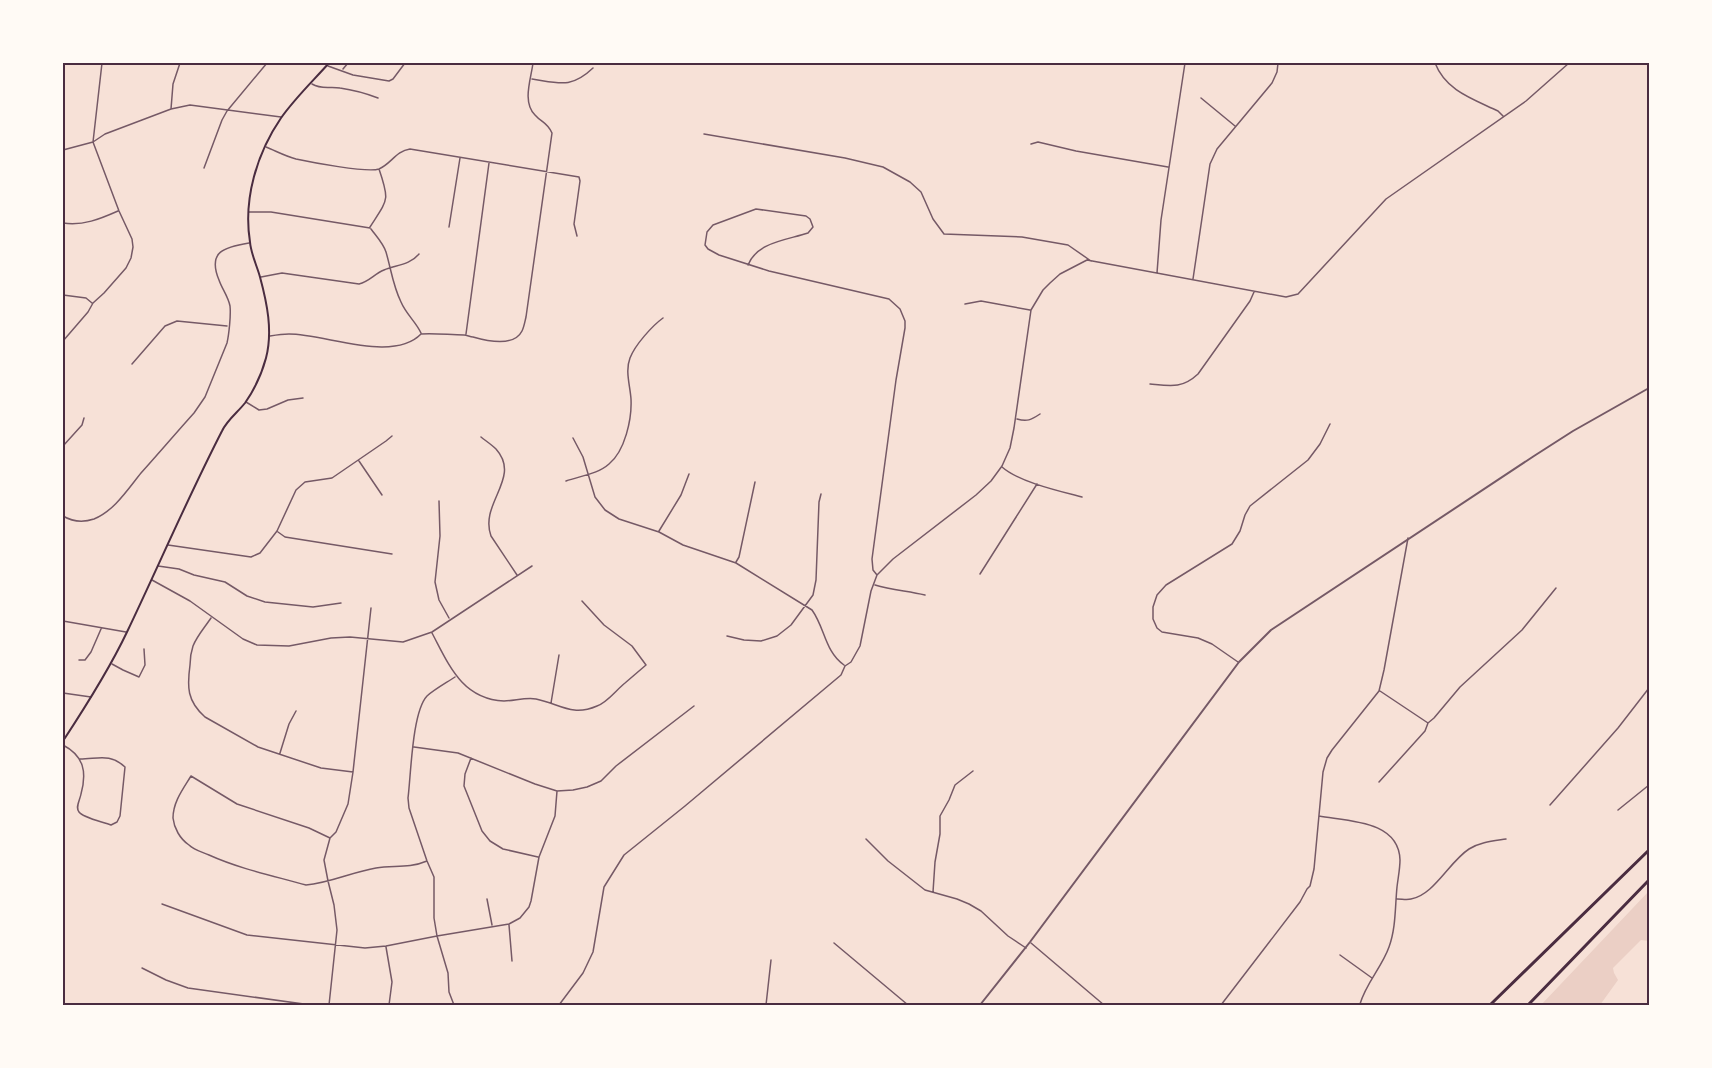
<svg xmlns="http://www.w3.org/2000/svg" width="1712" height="1068" font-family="'Space Grotesk',sans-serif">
  <rect width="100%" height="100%" fill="#f7e1d7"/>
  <path fill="#ebcfc5" d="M1649,891v50l-8,-1 -28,28 1,5 4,7 -18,25h-59z"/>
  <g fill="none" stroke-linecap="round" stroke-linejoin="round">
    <path stroke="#755966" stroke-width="1.5" d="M1435,63c11,28 38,36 63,48l5,5
      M328,66l25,9 36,6 4,-2 12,-16
      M343,69l5,-6
      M532,79c27,4 39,10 61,-11
      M312,84c10,6 18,2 28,4 14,2 25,5 38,10
      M1201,98l34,28
      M171,109l2,-25 7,-21
      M704,134l141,24 38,9 27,15 11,10 12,27 11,15 78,3 46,8 23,16
      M1031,144l7,-2 38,9 92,16
      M266,147c10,4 19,9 30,12 14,3 71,14 83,10 12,-5 17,-18 31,-20l169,28 1,4 -6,43 3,12
      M63,150l30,-8 12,-8 66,-25 19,-4 91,12
      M204,168l18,-48 5,-9 40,-48
      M249,212h22l99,16
      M63,223c20,3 37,-4 55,-12
      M370,227c18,-28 20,-26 9,-58
      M449,227l11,-69
      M371,229c5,7 12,14 15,23 5,17 7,34 15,50 5,12 15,20 20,31
      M748,265c9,-23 39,-25 60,-32l5,-6 -3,-8 -4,-3 -50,-7 -43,16 -6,7 -2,13 3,4 11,6 50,16 120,28 11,10 5,12v7l-9,52 -24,179 1,11 4,5
      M1157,273l4,-53 24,-157
      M261,277l21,-4 77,11c11,-3 15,-10 25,-14 12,-5 26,-5 35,-16
      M1193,279l17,-115 7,-15 55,-66 5,-11 1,-9
      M63,295l23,3 6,5
      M965,304l16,-3 49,9
      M466,334l23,-171
      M270,336c6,-1 13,-2 19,-2 37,0 104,29 132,0 15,-1 29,1 43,1 3,0 6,2 9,2 14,4 41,10 49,-6 2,-4 3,-10 4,-14l26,-184c-5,-11 -10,-10 -17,-18 -13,-13 -4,-36 -2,-52
      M63,341l25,-29 5,-9 11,-10 22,-25 5,-10 2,-11 -1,-8 -13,-28 -26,-69 9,-79
      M132,364l33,-38 12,-5 50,5
      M1150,384c20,2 32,5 48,-10l52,-73 4,-9
      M246,402l13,8 8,-1 21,-9 15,-2
      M1017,419c10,3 14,1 23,-5
      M481,437c5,4 11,8 15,12 26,29 -17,54 -5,87l26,39
      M573,438l10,19 12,40 10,13 14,9 40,13 24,13 53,18 76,47c13,18 13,42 32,55
      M63,446l19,-21 2,-7
      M359,461l23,34
      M1002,467c17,15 57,24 80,30
      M566,481c14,-5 32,-7 43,-17 16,-13 23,-45 22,-65 -1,-14 -6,-28 -1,-41 5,-13 22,-32 33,-40
      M439,501l1,35 -5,46 4,18 10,18
      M63,516c10,6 19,7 31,3 20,-8 34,-30 47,-46 18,-20 35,-40 53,-60l11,-16 22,-54c2,-9 4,-28 3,-37 -2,-10 -8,-17 -11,-26 -12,-29 6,-33 30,-37
      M659,531l22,-36 8,-21
      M278,532l7,5 107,17
      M168,545l83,12 9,-4 17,-22 19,-41 9,-8 27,-4 54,-37 6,-5
      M736,562l3,-5 16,-75
      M158,566l21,3 15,6 31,7 22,14 18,6 48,5 28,-4
      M980,574l57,-90
      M152,580l38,21 53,38 14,6 32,1 42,-8 19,-1 53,5 29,-10 100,-66
      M875,585c17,5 33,6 50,10
      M211,618c-6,9 -14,18 -18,28 -2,6 -3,12 -3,19 -3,22 -3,36 15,52l53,30 63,21 32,4
      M63,621l63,11
      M432,633c17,32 30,66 72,68 10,0 22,-4 32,-2 24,5 36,18 61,7 11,-4 19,-16 28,-23 7,-6 14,-12 21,-18l-14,-19 -28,-21 -22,-24
      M727,636l17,4 17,1 16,-5 14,-11 22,-30 3,-15 3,-78 2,-8
      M79,660h6l6,-8 10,-23
      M1238,662l-26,-18 -14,-6 -36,-6 -5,-4 -4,-9v-12l4,-12 9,-10 66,-41 8,-13 5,-16 5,-9 58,-46 12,-16 10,-20
      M112,664l11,6 16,7 6,-12 -1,-16
      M1380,691l48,32
      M63,693l28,4
      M551,703l8,-48
      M63,745c21,11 24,27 18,49 -1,6 -6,13 -2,18 4,6 25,10 32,13l6,-3 3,-6 5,-49c-15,-14 -27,-8 -45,-8
      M414,747l44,6 77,31 22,7 16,-1 14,-3 14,-6 15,-15 78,-60
      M280,753l9,-29 7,-13
      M471,758l-6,16 -1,12 18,45 8,10 13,8 35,8
      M1379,782l46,-51 3,-8 6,-5 26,-31 62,-57 34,-42
      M1550,805l68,-77 31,-40
      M1618,810l31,-25
      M1319,816c28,5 80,4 81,44 0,9 -2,18 -3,27 -2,20 -1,41 -8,60 -7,20 -23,36 -29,57
      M330,838l-21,-10 -72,-24 -46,-28c-8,13 -18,26 -18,42 1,10 7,21 16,27 5,5 13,7 20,10 31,14 65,21 97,30 24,-2 46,-13 70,-17 18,-3 32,1 51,-7
      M866,839l22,22 37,29 32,9 12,5 12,7 27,25 18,12
      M933,892l2,-30 5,-28v-18l9,-16 6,-15 18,-14
      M487,899l5,26
      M1397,899c5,0 10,1 14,0 23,-4 38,-37 58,-50 11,-7 24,-8 37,-10
      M162,904l85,31 118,13 21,-2 51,-10 72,-12 11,-6 9,-11 2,-6 8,-44 16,-41 2,-25
      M509,925l3,36
      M834,943l74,62
      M1031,943l73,62
      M386,947l6,35 -3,23
      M1340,955l32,23
      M142,968l24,12 22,8 123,17
      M329,1005l8,-75 -3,-25 -6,-24 -4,-21 6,-22 6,-6 12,-28 5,-32 18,-164
      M454,1005l-5,-13 -1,-19 -11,-37 -3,-18v-41l-7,-16 -18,-53 -1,-10c3,-23 4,-86 19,-102 8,-7 19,-13 28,-19
      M559,1005l24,-32 10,-21 11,-65 20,-32 61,-49 156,-131 4,-9 6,-4 9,-16 11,-55 6,-16 16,-16 83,-64 15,-14 11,-15 8,-18 4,-20 17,-118 12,-20 7,-7 10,-9 27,-14 199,37 12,-3 88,-95 140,-98 43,-38
      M766,1005l5,-45
      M1221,1005l79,-103 7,-13 3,-3 4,-17 9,-97 4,-14 5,-8 47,-59 5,-21 24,-132"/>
    <path stroke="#755966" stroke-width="2" d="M980,1005l50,-63 209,-280 32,-32 263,-174 39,-25 76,-43"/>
    <path stroke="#4a2c40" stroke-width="2" d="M63,741c23,-35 46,-71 64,-109 32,-67 61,-135 95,-201 5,-11 16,-19 23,-28 9,-13 17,-30 21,-45 7,-27 1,-55 -6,-81 -3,-11 -9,-23 -10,-35 -7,-43 7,-89 31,-124 14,-20 32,-37 48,-55"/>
    <path stroke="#4a2c40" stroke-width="3" d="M1490,1005l159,-155
      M1528,1005l121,-125"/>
  </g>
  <rect width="1712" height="1068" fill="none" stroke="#fffaf5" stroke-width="129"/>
  <rect x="64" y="64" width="1584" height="940" fill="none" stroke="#4a2c40" stroke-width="2"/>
</svg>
